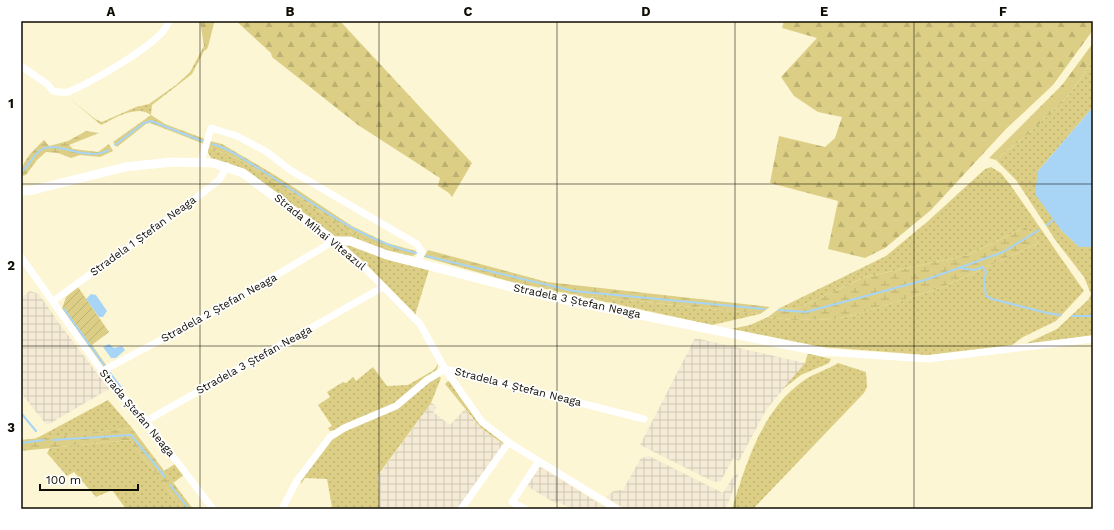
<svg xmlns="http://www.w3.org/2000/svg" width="1114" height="530" font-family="'Work Sans',sans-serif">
  <defs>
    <pattern id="industrial-grid" width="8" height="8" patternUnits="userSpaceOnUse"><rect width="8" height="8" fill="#f4ead5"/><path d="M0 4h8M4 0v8" fill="none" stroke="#d0c8b5"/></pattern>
    <pattern id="grass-dots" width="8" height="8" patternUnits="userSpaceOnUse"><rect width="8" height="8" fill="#dccf85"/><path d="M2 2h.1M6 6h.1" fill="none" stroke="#bcb171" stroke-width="1.8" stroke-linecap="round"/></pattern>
    <pattern id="forest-firs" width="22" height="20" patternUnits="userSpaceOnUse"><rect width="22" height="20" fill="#dccf85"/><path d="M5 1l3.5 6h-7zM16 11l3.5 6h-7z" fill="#bcb171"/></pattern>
    <pattern id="wetland-marsh" width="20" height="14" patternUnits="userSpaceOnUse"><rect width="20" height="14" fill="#dccf85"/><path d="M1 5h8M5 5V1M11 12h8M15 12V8" fill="none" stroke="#bcb171"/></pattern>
    <pattern id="garden-furrows" width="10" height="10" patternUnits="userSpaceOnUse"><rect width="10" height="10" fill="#dccf85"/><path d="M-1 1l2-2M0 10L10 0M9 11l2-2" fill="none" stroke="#bcb171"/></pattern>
  </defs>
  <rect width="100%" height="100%" fill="#fcf6d4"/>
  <path fill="url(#industrial-grid)" d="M30,291l9,3 22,32 48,63 -60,35h-3l-25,-31v-95z
    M695,338l110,25 -39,47 -27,51 -6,-3 -12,23 -7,1 -74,-37z
    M431,403l4,2 1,3 -3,4 17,13 15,-16 16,19 22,16 -45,65h-78l-2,-33z
    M649,456l74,37 10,-16 6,-4 -13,36h-101l-19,-12 9,-7h8l18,-32z
    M540,467l4,2 64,40h-37l-14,-8 -2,2 -28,-17z"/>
  <path fill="url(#grass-dots)" d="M204,46l4,1 -1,2 -3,2 -12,23 -40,31 -1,10c-14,-11 -36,3 -50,10l-33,-28 27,22 7,3 34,-15 13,-3 27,-19 14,-13z
    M1093,61v46l-55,64 23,59 18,17h14v88l-70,10 34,-16 32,-30 2,-5 -7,-17 -28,-36 -40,-61 -20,-20 38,-31 34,-33z
    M208,147l28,11 25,15 101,66 50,17 -26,-6 -36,-12 -17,-2 -58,-45 -32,-21 -30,-9 -5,-8z
    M991,167l10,6 8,10 75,108 -28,30 -33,16 -11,8 -85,10 -117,-9 -79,-17 19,-4 18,-8 24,3 43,-1 19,-4 87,-27 98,-45 -13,-16 -58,28 -103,22 -69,32 -16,-1 106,-52 41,-34 58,-53z
    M345,245h9l38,16 37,9 -13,42v5l-31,-33z
    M570,294l190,20 -48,11z
    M808,353l23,6 -2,4 -28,12 -18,14 22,-26z
    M838,363l28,9 1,15 -3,6 -111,116h-21c14,-46 30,-99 71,-128 11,-8 24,-11 35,-18z
    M438,364l-1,7 -44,35 -58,24 -5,1 -2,-3 4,-2 -14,-21 12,-8 -3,-5 16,-10 3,1 7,-6 3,4 17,-14 14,19 21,-1 26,-15z
    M439,376l2,2 -10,25 -53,72 2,34h-52l4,-2 -5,-28 -22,-1 -4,6v-5l32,-42 69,-32 26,-23z
    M448,381l2,1c18,28 28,39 54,61l-1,1 -22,-16 -36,-44z
    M108,400l24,28 -97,11z
    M130,440l53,69h-57l-14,-19 -16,7 -22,-25 -7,4 -20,-23 3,-5z
    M175,464l9,11 -11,8 -9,-12z"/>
  <path fill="url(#forest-firs)" d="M200,21h16l-2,2 -6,24 -4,-1z
    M236,21h104l132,142 -20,34 -3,-4 -11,-7 2,-8 -82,-53 -86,-68 -1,-4z
    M784,21h309v9l-40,55 -47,44 -75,81 -46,38 -20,10 -37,-9 10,-48 -68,-18 9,-47 46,11 10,-9 7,-21 -24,-5 -24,-16 -13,-19 36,-39 -35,-10z
    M1093,43v18l-25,35 -34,33 -38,31 -7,-2 73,-73z"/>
  <path fill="url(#wetland-marsh)" d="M151,115l14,9 40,15 -1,5 -54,-21 -4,1 -29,23 -4,-5z
    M86,131l13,2 -30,12 4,4 25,3 11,-8 4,7 -13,6 -20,-2 -9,3 -13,-5 -12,-1 -9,8 -11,15 -5,1c0,-15 12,-25 23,-36l5,6 19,-5z
    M210,141l12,3 56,33 74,49 35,17 29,8 -1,4 -3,1 -50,-17 -101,-66 -25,-15 -28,-11z
    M1026,227l13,16 -98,45 -87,27 -19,4 -43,1 -24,-3 12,-9 16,1 69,-32 103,-22z
    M428,250l119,32 223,25 -10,7 -190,-20 -58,-12 -88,-25z
    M132,428l61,81h-10l-53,-69 -109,11v-11z"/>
  <path fill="url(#garden-furrows)" d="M78,287l31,45 -17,13 14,20h3l-6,2 -41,-58 4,-12z"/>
  <path fill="#a8d5f5" d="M1093,107v140h-14l-18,-17 -26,-36 3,-23z
    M91,294l5,1 11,16 -4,6h-4l-13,-18z
    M109,344l5,4 8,-2 3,4 -9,8h-5l-8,-11z"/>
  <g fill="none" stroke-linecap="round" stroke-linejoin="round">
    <path stroke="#a8d5f5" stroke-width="2" d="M212,144c18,5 33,16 49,26 51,31 95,69 155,83
      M115,145l29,-22 7,-2 51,20
      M21,172c8,-5 12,-18 21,-23 15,-8 46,13 67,1
      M1047,225l8,-6
      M426,256l147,35 192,18
      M960,268l14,2 9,-3 3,5 -2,9 2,15 6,3 55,14 14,2
      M64,309l40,56
      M779,310l27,2 119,-32 78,-28 36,-22
      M1072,316h18l3,-2
      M110,373l13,17
      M21,413l15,18
      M52,440l79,-5 34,42
      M21,443l23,-3
      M170,485l19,24"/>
    <path stroke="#fff" stroke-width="7" d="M21,66l26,18 6,7c5,1 10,2 15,1 17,-6 103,-54 100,-71
      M201,162l10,-34 26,8 30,16 23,18 127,74 5,8 -5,11
      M21,257l94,132 31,32 67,88
      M53,301l138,-99 28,-22 8,-14
      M823,352l105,7 165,-20
      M102,371l108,-57 124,-73 29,25 57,58 25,45 37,53 29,22 106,65
      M146,421l237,-134
      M282,509l14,-27 34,-45 14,-9 52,-22 31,-26 18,-11 199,50
      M461,509l48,-67
      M525,509l-13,-7 27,-41"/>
    <path stroke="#fff" stroke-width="9" d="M21,191l12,-1 92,-23 47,-5 41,1 30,10 91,68h16l37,14 159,41 277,56"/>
  </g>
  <path fill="none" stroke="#0f0d03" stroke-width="1" stroke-opacity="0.55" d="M200,21v488M379,21v488M557,21v488M735,21v488M914,21v488M21,184h1072M21,346h1072"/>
  <g text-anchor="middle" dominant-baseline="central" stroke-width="3.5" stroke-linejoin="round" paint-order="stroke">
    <g font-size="11" fill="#0f0d03" stroke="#fff">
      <text transform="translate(320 232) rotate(39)">Strada Mihai Viteazul</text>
      <text transform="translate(143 236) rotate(-36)">Stradela 1 Ștefan Neaga</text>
      <text transform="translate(577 301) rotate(12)">Stradela 3 Ștefan Neaga</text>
      <text transform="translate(219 308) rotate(-29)">Stradela 2 Ștefan Neaga</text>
      <text transform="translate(254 360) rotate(-29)">Stradela 3 Ștefan Neaga</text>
      <text transform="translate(518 387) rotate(14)">Stradela 4 Ștefan Neaga</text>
      <text transform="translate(137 413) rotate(50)">Strada Ștefan Neaga</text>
    </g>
  </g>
  <rect width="1114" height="530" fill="none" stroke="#ffffff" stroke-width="44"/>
  <path d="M40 484v6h98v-6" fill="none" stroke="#0f0d03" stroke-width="2"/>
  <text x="46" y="484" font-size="12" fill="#0f0d03" stroke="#ffffff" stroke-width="3" paint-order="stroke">100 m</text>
  <rect x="22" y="22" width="1070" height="486" fill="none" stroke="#0f0d03" stroke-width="1.5"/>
  <g font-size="13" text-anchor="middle" font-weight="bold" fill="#0f0d03">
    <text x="111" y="16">A</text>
    <text x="290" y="16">B</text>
    <text x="468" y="16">C</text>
    <text x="646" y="16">D</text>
    <text x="824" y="16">E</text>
    <text x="1003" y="16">F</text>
    <text x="11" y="108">1</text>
    <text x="11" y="270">2</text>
    <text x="11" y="432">3</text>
  </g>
</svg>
